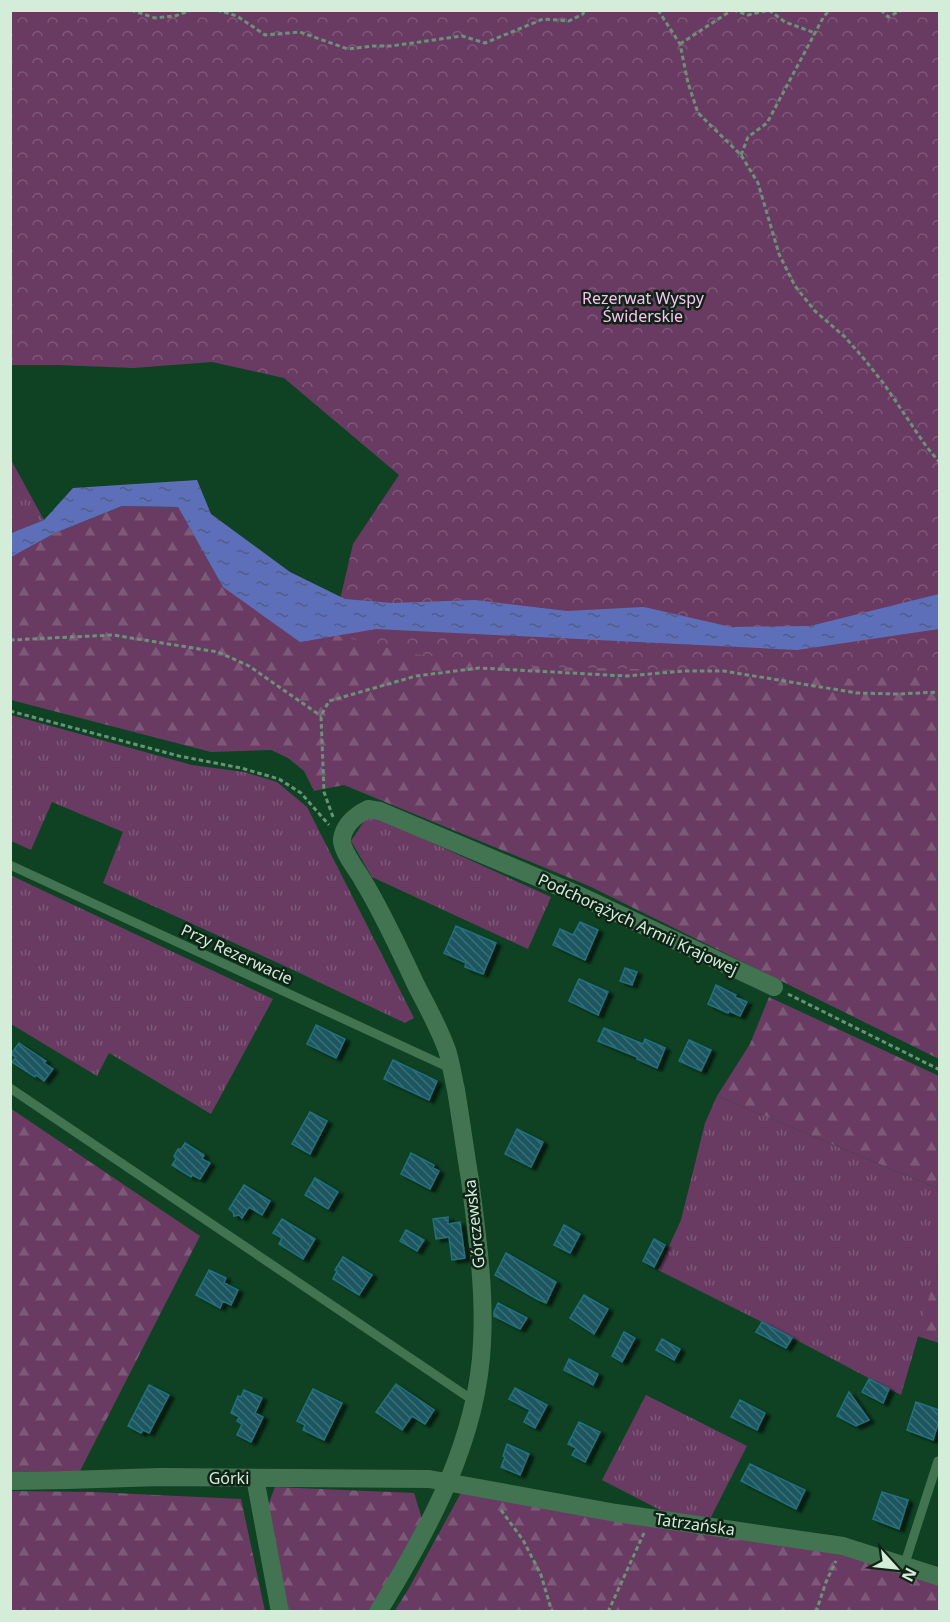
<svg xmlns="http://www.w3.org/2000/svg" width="950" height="1622" font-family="'Noto Sans',sans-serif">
  <defs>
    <pattern id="grass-tufts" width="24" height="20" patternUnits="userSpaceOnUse" patternTransform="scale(1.5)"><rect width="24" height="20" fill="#693b62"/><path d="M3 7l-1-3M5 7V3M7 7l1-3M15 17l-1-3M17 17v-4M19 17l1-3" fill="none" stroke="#7e5878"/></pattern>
    <pattern id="forest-firs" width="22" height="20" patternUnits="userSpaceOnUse" patternTransform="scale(1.5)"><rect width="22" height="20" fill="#693b62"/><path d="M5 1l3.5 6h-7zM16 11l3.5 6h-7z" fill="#7e5878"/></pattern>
    <pattern id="park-crowns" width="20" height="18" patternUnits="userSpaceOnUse" patternTransform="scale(1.5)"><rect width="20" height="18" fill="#693b62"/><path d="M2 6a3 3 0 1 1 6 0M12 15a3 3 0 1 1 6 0" fill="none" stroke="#7e5878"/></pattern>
    <pattern id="water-ripples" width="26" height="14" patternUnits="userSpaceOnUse" patternTransform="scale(1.5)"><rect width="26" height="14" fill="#5e6fba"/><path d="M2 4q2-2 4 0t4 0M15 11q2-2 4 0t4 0" fill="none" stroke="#505d84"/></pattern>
    <pattern id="building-back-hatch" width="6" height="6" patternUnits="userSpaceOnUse" patternTransform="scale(1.5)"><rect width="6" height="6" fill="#1b5661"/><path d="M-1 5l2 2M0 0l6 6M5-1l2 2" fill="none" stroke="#3b6f77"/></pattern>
    <filter id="shadow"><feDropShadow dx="5" dy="3" stdDeviation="1.5" flood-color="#0009"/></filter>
  </defs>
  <rect width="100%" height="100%" fill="#0e4223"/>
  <path fill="url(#grass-tufts)" d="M10,458l34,62 -33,13h-1z
    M11,715l181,50 52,7 33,10 30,25 107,211 -9,5 -116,-55 -186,-85 20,-51 -71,-30 -21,48 -20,-9z
    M369,814l182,83 -23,52 -156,-72 -21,-36z
    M10,875l263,124 -62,115 -102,-61 -12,23 -86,-52z
    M717,1096l222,93v76l-38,130 -139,-73 -104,-52 23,-50 24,-97z
    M646,1395l101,51 -37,73 -46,-7 -62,-32z"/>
  <path fill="url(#forest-firs)" d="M122,506l56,1 45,80 153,42h563v430l-350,-173 -245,-101 -30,6 -10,-20 -16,-13 -17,-8 -60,2 -200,-52 -1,-143 45,-24z
    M769,997l170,79v113l-222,-93 33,-52z
    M10,1108l190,128 -120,235 -69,1z
    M939,1265v78l-22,-7z
    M275,1487l139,6 9,29 -51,89h-83l-22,-103z
    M11,1491l83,1 147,7 24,112h-254z
    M462,1491l385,63 92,29v28l-545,1 15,-24z"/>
  <path fill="url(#park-crowns)" d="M10,11h929v662l-10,2 -92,4 -56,-7 -236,-5 -134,-13 -79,-20 21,-90 46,-69 -115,-97 -72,-16 -79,6 -75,-3h-47z"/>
  <path fill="url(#water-ripples)" d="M197,480l14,34 79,58 55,27 47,4 83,-3 92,11 77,-4 87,20 79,-1 129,-32v35l-142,21 -421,-21 -76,13 -77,-55 -45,-80 -56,-1 -67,27 -44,24v-24l33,-13 29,-32z"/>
  <path fill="url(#building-back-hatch)" stroke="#21717f" stroke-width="1.5" filter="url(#shadow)" d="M580,922l18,8 -13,30 -32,-15 7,-16 13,6z
    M456,926l40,17 -13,31 -18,-7 1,-4 -22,-10z
    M625,968l12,4 -5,13 -12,-4z
    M579,979l29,13 -10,23 -29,-14z
    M716,985l20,10 -1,2 12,5 -7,14 -11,-5 -1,2 -20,-9z
    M316,1025l29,14 -9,19 -29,-14z
    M604,1028l39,16 2,-5 20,9 -8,20 -20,-9v-2l-39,-16z
    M689,1040l22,10 -10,21 -22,-10z
    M19,1043l27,18 -2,2 9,6 -9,12 -8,-6 -1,2 -23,-15 4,-5 -5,-3z
    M393,1060l44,21 -8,19 -45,-21z
    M310,1112l17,9 -17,33 -18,-10z
    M517,1129l26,13 -12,25 -26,-13z
    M185,1143l19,12 -2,4 8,4 -10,16 -8,-4 -1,2 -19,-12 4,-6 -2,-3 4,-7h3z
    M411,1153l23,12 -1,3 6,3 -9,18 -29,-15z
    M315,1178l23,14 -10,17 -23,-14z
    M244,1185l26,16 -8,14 -13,-8 -7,11 -3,-3 -5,1 -1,-4 -4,-3z
    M448,1217v7l12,-2 5,36 -13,2 -3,-23 -13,2 -3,-20z
    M282,1219l33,20 -12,20 -24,-15 3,-6 -9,-5z
    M564,1225l16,9 -10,19 -16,-8z
    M406,1230l18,10 -7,11 -17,-10z
    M654,1239l11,6 -11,22 -11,-6z
    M506,1253l50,29 -10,21 -9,-4 -42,-24z
    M343,1257l29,18 -13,20 -26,-16 4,-8 -2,-1z
    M209,1270l17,8 -2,5 14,7 -7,15 -8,-4 -3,7 -24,-13z
    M584,1295l24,14 -14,25 -24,-16z
    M498,1303l29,15 -7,11 -26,-13v-4z
    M762,1322l30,16 -6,10 -30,-16z
    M624,1332l11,6 -13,24 -10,-6z
    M662,1339l18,10 -6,11 -18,-10z
    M569,1359l29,15 -5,11 -29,-15z
    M869,1379l20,10 -6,14 -21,-11z
    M396,1384l38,26 -9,14 -13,-8 -10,14 -26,-18z
    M149,1385l20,10 -20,38 -6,-3 -2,3 -13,-7z
    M515,1388l32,17 -12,23 -11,-6 6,-12 -21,-11z
    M313,1389l29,14 -18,37 -21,-10 2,-5 -8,-4z
    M244,1390l18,8 -7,15 8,4 -12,25 -14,-7 5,-11 -5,-3 2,-4 -8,-4 7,-17 3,1z
    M849,1392l20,28 -13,6 -19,-10z
    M740,1400l25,13 -8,17 -26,-13z
    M916,1402l23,8v10l-6,20 -26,-10z
    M579,1422l21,10 -15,30 -13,-7 4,-7 -8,-4z
    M507,1444l22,10 -9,21 -19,-8 4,-10 -2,-1z
    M750,1464l55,26 -9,19 -55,-28z
    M882,1492l26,8 -9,29 -26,-10z"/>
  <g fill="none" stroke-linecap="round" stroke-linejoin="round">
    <path stroke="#6a9278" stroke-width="3" stroke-dasharray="4.5 3" stroke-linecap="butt" d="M131,10l24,8 20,-2 17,-6
      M217,10l20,6 28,19 35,-3 48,17 25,-3h18l71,-10 23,7 58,-24 26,2 14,-7 1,-4
      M658,10l22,34 8,39 10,30 43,42 17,28 21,71 16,32 20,25 30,26 20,23 19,24 42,62 14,17
      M733,10l15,5 21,-5
      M769,10l16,12 30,11
      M881,10l7,7 14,-7
      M680,44l52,-34
      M741,155l7,-18 19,-14 57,-107 6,-6
      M10,640l103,-5 105,17 31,14 72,50
      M10,711l169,45 62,12 38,11 22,14 28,32
      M333,817l-9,-25 -3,-76 8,-15 87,-25 63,-8 147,8 58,-5h40l133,22 41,1 42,-2
      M788,994l152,76
      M501,1510l22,30 18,35 11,37
      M608,1612l36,-79
      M816,1612l10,-30 10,-21"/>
    <path stroke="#427451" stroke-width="9" d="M10,865l442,204
      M10,1088l464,313
      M904,1566l34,-105"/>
    <path stroke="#427451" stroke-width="18" d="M255,1478l25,134
      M10,1481l57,-1 93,-3 269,2 187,34 227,33 97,31
      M378,1612c50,-81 100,-172 104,-269 3,-54 -5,-109 -12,-163 -5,-30 -9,-60 -14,-90 -3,-13 -5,-27 -9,-40 -8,-22 -20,-44 -31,-65 -17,-36 -33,-72 -54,-106 -5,-9 -21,-29 -20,-40 2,-14 14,-24 26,-30l12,2 194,82 200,94"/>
  </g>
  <g text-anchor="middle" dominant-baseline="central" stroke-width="5" stroke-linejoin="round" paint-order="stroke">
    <g font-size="16" fill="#fbc2f0" stroke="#0f2416">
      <text x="643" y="298">Rezerwat Wyspy<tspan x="643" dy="18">Świderskie</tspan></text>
    </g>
    <g font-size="16" fill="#d3edd9" stroke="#0f2416">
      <text transform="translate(638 924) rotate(25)">Podchorążych Armii Krajowej</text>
      <text transform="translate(237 954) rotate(25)">Przy Rezerwacie</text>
      <text transform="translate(474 1224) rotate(-96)">Górczewska</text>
      <text x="229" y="1478">Górki</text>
      <text transform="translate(695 1524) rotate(8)">Tatrzańska</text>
    </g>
  </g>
  <rect width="950" height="1622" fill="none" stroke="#d3edd9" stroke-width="24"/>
  <g transform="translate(896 1568) rotate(117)" stroke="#0f2416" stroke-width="4.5" paint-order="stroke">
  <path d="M0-4.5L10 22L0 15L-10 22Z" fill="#d3edd9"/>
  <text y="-9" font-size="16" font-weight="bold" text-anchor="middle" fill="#d3edd9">N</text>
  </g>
</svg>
